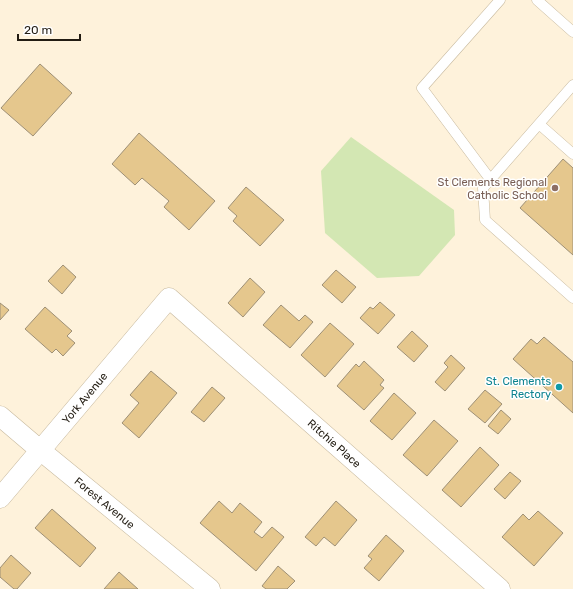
<svg xmlns="http://www.w3.org/2000/svg" width="573" height="589" font-family="Rubik,sans-serif">
  <rect width="100%" height="100%" fill="#fef2db"/>
  <path fill="#d3e7b3" d="M351,137l103,73 1,25 -36,41 -42,2 -52,-45 -4,-62z"/>
  <path fill="#e5c78d" stroke="#9e9076" d="M40,64l32,29 -39,43 -32,-28z
    M139,133l76,68 -26,29 -25,-23 5,-6 -27,-23 -7,7 -23,-21z
    M563,159l10,9v87l-53,-47z
    M246,187l38,33 -24,26 -27,-25 4,-5 -9,-8z
    M63,265l13,12 -14,17 -14,-13z
    M336,270l20,17 -14,16 -20,-18z
    M250,278l15,14 -22,25 -15,-14z
    M380,302l15,13 -17,19 -18,-16 10,-11 3,2z
    M0,303l9,7 -9,10z
    M281,305l18,16 6,-6 8,7 -23,26 -27,-23z
    M45,307l27,24 -5,5 8,7 -12,13 -7,-7 -4,4 -27,-24z
    M330,323l24,21 -29,33 -24,-22z
    M412,331l16,15 -14,16 -17,-15z
    M544,337l29,25v51l-60,-54 18,-20 6,5z
    M451,355l14,13 -20,23 -10,-9 13,-15 -4,-4z
    M364,361l20,19 -4,5 4,3 -20,22 -27,-24 19,-22 3,3z
    M151,371l26,22 -38,45 -17,-15 17,-20 -9,-8z
    M212,387l13,11 -21,24 -13,-10z
    M485,390l17,14 -17,19 -17,-14z
    M394,393l22,20 -24,27 -22,-19z
    M501,410l10,9 -13,15 -10,-8z
    M434,420l24,21 -31,35 -24,-21z
    M480,447l19,18 -38,42 -19,-17z
    M510,472l11,9 -16,18 -11,-10z
    M219,501l13,12 8,-10 22,19 -8,10 8,6 10,-11 12,10 -28,34 -56,-48z
    M336,501l21,19 -22,26 -11,-9 -8,9 -11,-9z
    M52,509l44,39 -16,19 -45,-39z
    M538,511l25,22 -29,33 -32,-29 21,-23 6,6z
    M386,535l18,16 -25,30 -15,-13 8,-9 -4,-3z
    M11,555l20,18 -14,16h-3l-14,-12v-9z
    M278,566l17,15 -8,8h-21l-4,-3z
    M119,572l19,17h-34z"/>
  <g fill="none" stroke-linecap="round" stroke-linejoin="round">
    <g stroke="#c7b99e" stroke-width="11">
      <path id="service" d="M537,0l36,32
        M573,85l-90,103 2,32 88,78
        M539,124l34,30
        M490,179l-68,-91 78,-88"/>
    </g>
    <g stroke="#c7b99e" stroke-width="21">
      <g id="minor">
        <path id="s1" d="M0,416l40,34 170,139"/>
        <path id="s2" d="M0,498l169,-200 331,291"/>
      </g>
    </g>
    <use href="#service" stroke="#fff" stroke-width="10"/>
    <use href="#minor" stroke="#fff" stroke-width="20"/>
  </g>
  <circle fill="#8d6e63" stroke="#fff" stroke-width="1.5" cx="555" cy="188" r="4"/>
  <circle fill="#0f9aa8" stroke="#fff" stroke-width="1.5" cx="559" cy="387" r="4"/>
  <g text-anchor="middle" dominant-baseline="central" stroke-width="3" stroke-linejoin="round" paint-order="stroke">
    <g font-size="11" fill="#785e54" stroke="#fff" text-anchor="end">
      <text x="547" y="182">St Clements Regional<tspan x="547" dy="13">Catholic School</tspan></text>
    </g>
    <g font-size="11" fill="#0d838f" stroke="#fff" text-anchor="end">
      <text x="551" y="381">St. Clements<tspan x="551" dy="13">Rectory</tspan></text>
    </g>
    <g font-size="11" fill="#221c12" stroke="#fff">
      <text stroke="none"><textPath href="#s2" startOffset="131">York Avenue</textPath></text>
      <text stroke="none"><textPath href="#s2" startOffset="482">Ritchie Place</textPath></text>
      <text stroke="none"><textPath href="#s1" startOffset="136">Forest Avenue</textPath></text>
    </g>
  </g>
  <path d="M18 34v6h62v-6" fill="none" stroke="#221c12" stroke-width="2"/>
  <text x="24" y="34" font-size="12" fill="#221c12" stroke="#ffffff" stroke-width="3" paint-order="stroke">20 m</text>
</svg>
